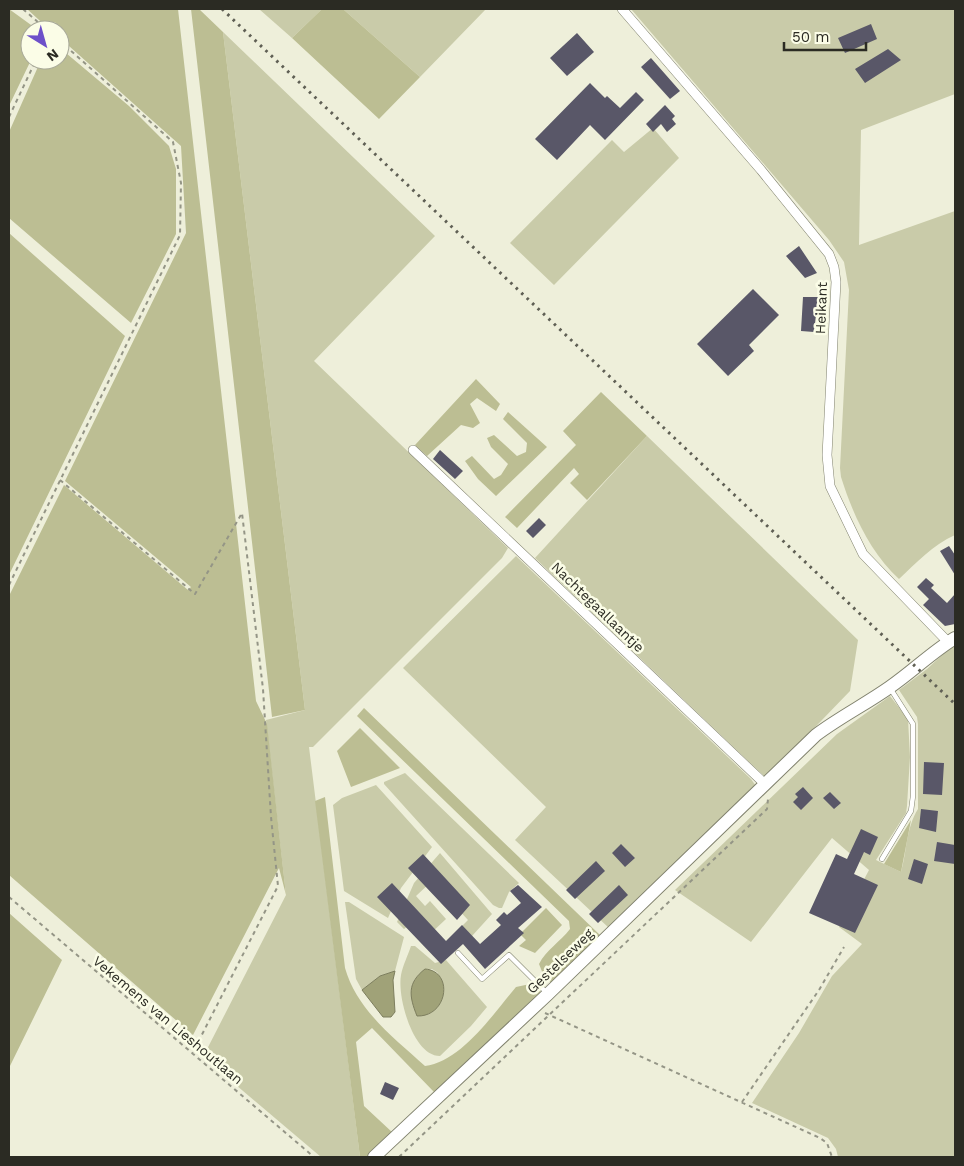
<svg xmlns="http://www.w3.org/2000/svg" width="964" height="1166" font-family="'Work Sans',sans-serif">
  <rect width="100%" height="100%" fill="#eeefda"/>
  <path fill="#c9cba9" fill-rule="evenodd" d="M259,9h63l-30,29z
    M343,9h143l-66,68z
    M631,9h324v85l-94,36 -2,115 96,-34v324c-22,10 -39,28 -56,44 -29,-27 -46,-64 -58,-102l-1,-9 9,-178 -5,-28 -15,-22z
    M223,32l212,204 -121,125 194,187 -6,10 -189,189h-4l51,410h-39l-118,-100 83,-162 -20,-175 39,-10z
    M653,128l26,30 -125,127 -44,-42 102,-103 12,12z
    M647,436l211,204 -8,51 -84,87 -231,-220z
    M516,556l235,223 7,10 -149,139 -94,-88 31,-33 -143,-139z
    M955,643v514h-117l-2,-8 -8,-11 -76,-35 47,-70 33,-57 30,-32 -23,-17 30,-57 -37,-32 -81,104 -76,-52 162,-156 53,-38 18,23 2,38 -3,49 -1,7 -30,47 25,12c6,-21 5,-44 17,-63v-85l-1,-7 -18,-27 28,-21z
    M405,773l114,110 -10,9 -7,16h-3l-6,-3 -109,-121v-2z
    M376,785l56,62 -31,41 -13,30 -44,-27 -11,-86 9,-7z
    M440,853l52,61 -20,22 -10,-10 6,-6 -36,-39 -16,15 9,10 5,-5 16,18 -17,16 -10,-18 -15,12 -7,-7 17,-39z
    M345,902h4l55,35 -9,34 -15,5 -18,14 -6,-11z
    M411,946h4l20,17 11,-3 41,47 -16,19 -31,30c-27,0 -43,-59 -39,-81 2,-10 7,-20 10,-29zM425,969h7l6,4 -25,31c-2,-18 -3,-23 12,-35z"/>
  <path fill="#bcbe93" d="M9,9l29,21h-8l1,30 -22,46z
    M27,9h151l78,692 11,23 19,171 -7,-27 -86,167 -184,-160v-279l55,-111 124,105 3,-3 -126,-106 121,-248 -5,-87 -121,-108v-8h-10z
    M191,9h8l24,23 82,678 -33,7z
    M322,9h21l77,68 -41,42 -87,-81z
    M60,48l69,58 40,40 7,23v65l-45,89 -122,-105v-86l32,-72h19z
    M9,233l116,103 -116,239z
    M476,379l24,25 -4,7 -19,-13 -7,6 10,19 -7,5 -12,-3 -34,31 -12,-11z
    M601,392l46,44 -60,64 -17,-17 9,-9 -5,-6 -57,60 -12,-11 71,-72 -13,-14z
    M508,412l39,35 -51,49 -18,-17 -13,-18 7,-5 22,23 7,-4 7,-11 -17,-17 -4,-9 7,-3 23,21 9,-4 1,-9 -24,-24z
    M364,708l237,228 -50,47 -8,-9 -4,-10c7,-14 21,-22 31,-35l-1,-8 -212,-205z
    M360,728l40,40 -49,19 -14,-36z
    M325,797l20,171c12,42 48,69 80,98 36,-4 69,-53 91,-79l14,-3 11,8 -106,101 -63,-65 -16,14 8,64 29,27 -24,24h-9l-45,-356z
    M911,820l-10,52 -17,-8z
    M546,908l16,17 -27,28 -16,-7 7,-6 -6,-6z
    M9,913l53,47 -53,108z"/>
  <path fill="#a0a278" stroke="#7d7e5e" d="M425,969c29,2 23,48 -8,47 -8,-20 -10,-33 8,-47z
    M395,971l-2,9 2,32 -4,5h-8l-21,-27 18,-14z"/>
  <path fill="#595768" d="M871,24l6,15 -32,14 -7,-15z
    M577,33l17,19 -27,24 -17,-18z
    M888,49l13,11 -36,23 -10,-14z
    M651,58l29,33 -10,8 -29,-32z
    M590,83l15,15 2,-2 13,12 16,-16 8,8 -39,40 -15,-15 -33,35 -22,-21z
    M665,105l10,11 -3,3 4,5 -9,8 -6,-8 -8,8 -7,-8z
    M799,246l18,27 -12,5 -19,-22z
    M753,289l26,26 -30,30 5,6 -26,25 -31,-32z
    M803,297h15l-4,35 -13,-1z
    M440,450l23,21 -8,8 -22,-20z
    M539,518l7,7 -13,13 -7,-7z
    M949,546l6,9v20l-15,-24z
    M926,578l8,7 -3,3 16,15 8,-9v30l-10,2 -22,-21 6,-6 -12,-12z
    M924,762l20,1 -2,32 -19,-1z
    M803,787l10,11 -12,12 -8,-8 5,-5 -3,-3z
    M830,792l11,11 -7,6 -11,-11z
    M921,809l17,2 -2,21 -17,-4z
    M861,829l17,8 -8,18 -6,-3 -10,22 24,11 -23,48 -46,-20 27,-59 11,5z
    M937,842l18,3v19l-21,-3z
    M621,844l14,14 -10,9 -13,-14z
    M423,854l47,51 -13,15 -49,-52z
    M914,859l14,5 -6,20 -14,-5z
    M596,861l9,10 -30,28 -9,-9z
    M392,883l54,58 16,-16 18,19 21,-19 -5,-5 8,-8 3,3 14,-12 -11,-12 8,-6 24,22 -24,21 6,5 -39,36 -22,-25 -22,20 -64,-67z
    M619,885l9,10 -30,28 -9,-9z
    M385,1082l14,6 -6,12 -13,-6z"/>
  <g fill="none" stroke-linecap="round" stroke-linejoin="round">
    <g stroke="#81826e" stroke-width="5.5">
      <path id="lane" d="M882,859l29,-48 2,-15v-72l-23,-36
        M458,953l24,26 27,-24 38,38"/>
    </g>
    <g stroke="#81826e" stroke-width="10">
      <path id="street" d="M622,9l139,161 68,84 5,13 2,15 -9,173 3,31 33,68 85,88
        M413,450l352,334"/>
    </g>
    <g stroke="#81826e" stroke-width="14">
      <path id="secondary" d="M374,1157l174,-163 268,-259c24,-18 50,-31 74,-48 23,-16 42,-35 65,-49"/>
    </g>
    <path stroke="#949586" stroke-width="2" stroke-dasharray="4 4" stroke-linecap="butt" d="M23,9l24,21
      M9,117l27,-57
      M60,480l135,114 47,-81 21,176 8,128 7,69 -86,168
      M9,585l171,-350 1,-52 -8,-41 -113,-101
      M9,897l305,260
      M545,1013l275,125 7,5 5,14
      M742,1102l77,-112 25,-43
      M399,1157l368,-348 1,-10"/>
    <use href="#lane" stroke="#fff" stroke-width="4.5"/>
    <use href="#street" stroke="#fff" stroke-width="9"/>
    <use href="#secondary" stroke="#fff" stroke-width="12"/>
    <path stroke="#5f5f54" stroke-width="3" stroke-dasharray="2.5 5" stroke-linecap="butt" d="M222,9l733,695"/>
  </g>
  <g text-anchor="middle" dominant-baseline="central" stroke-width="5" stroke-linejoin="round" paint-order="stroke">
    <g font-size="14" fill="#2b2b23" stroke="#fbfde7">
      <text transform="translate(821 308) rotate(-88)">Heikant</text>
      <text transform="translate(598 607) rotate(44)">Nachtegaallaantje</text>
      <text transform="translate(560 961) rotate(-44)">Gestelseweg</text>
      <text transform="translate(168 1020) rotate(40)">Vekemens van Lieshoutlaan</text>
    </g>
  </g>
  <rect width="964" height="1166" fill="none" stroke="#2b2b23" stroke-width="20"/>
  <g transform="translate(45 45) rotate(143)"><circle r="24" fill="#fbfde7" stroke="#a8a999"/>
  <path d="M0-4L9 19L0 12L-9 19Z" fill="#6d50c9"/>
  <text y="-8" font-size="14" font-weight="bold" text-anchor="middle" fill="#2b2b23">N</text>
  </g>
  <path d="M784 42v8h82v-8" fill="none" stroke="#2b2b23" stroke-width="2.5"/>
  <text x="792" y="42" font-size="15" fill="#2b2b23" stroke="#fbfde7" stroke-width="4" paint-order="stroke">50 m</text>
</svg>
